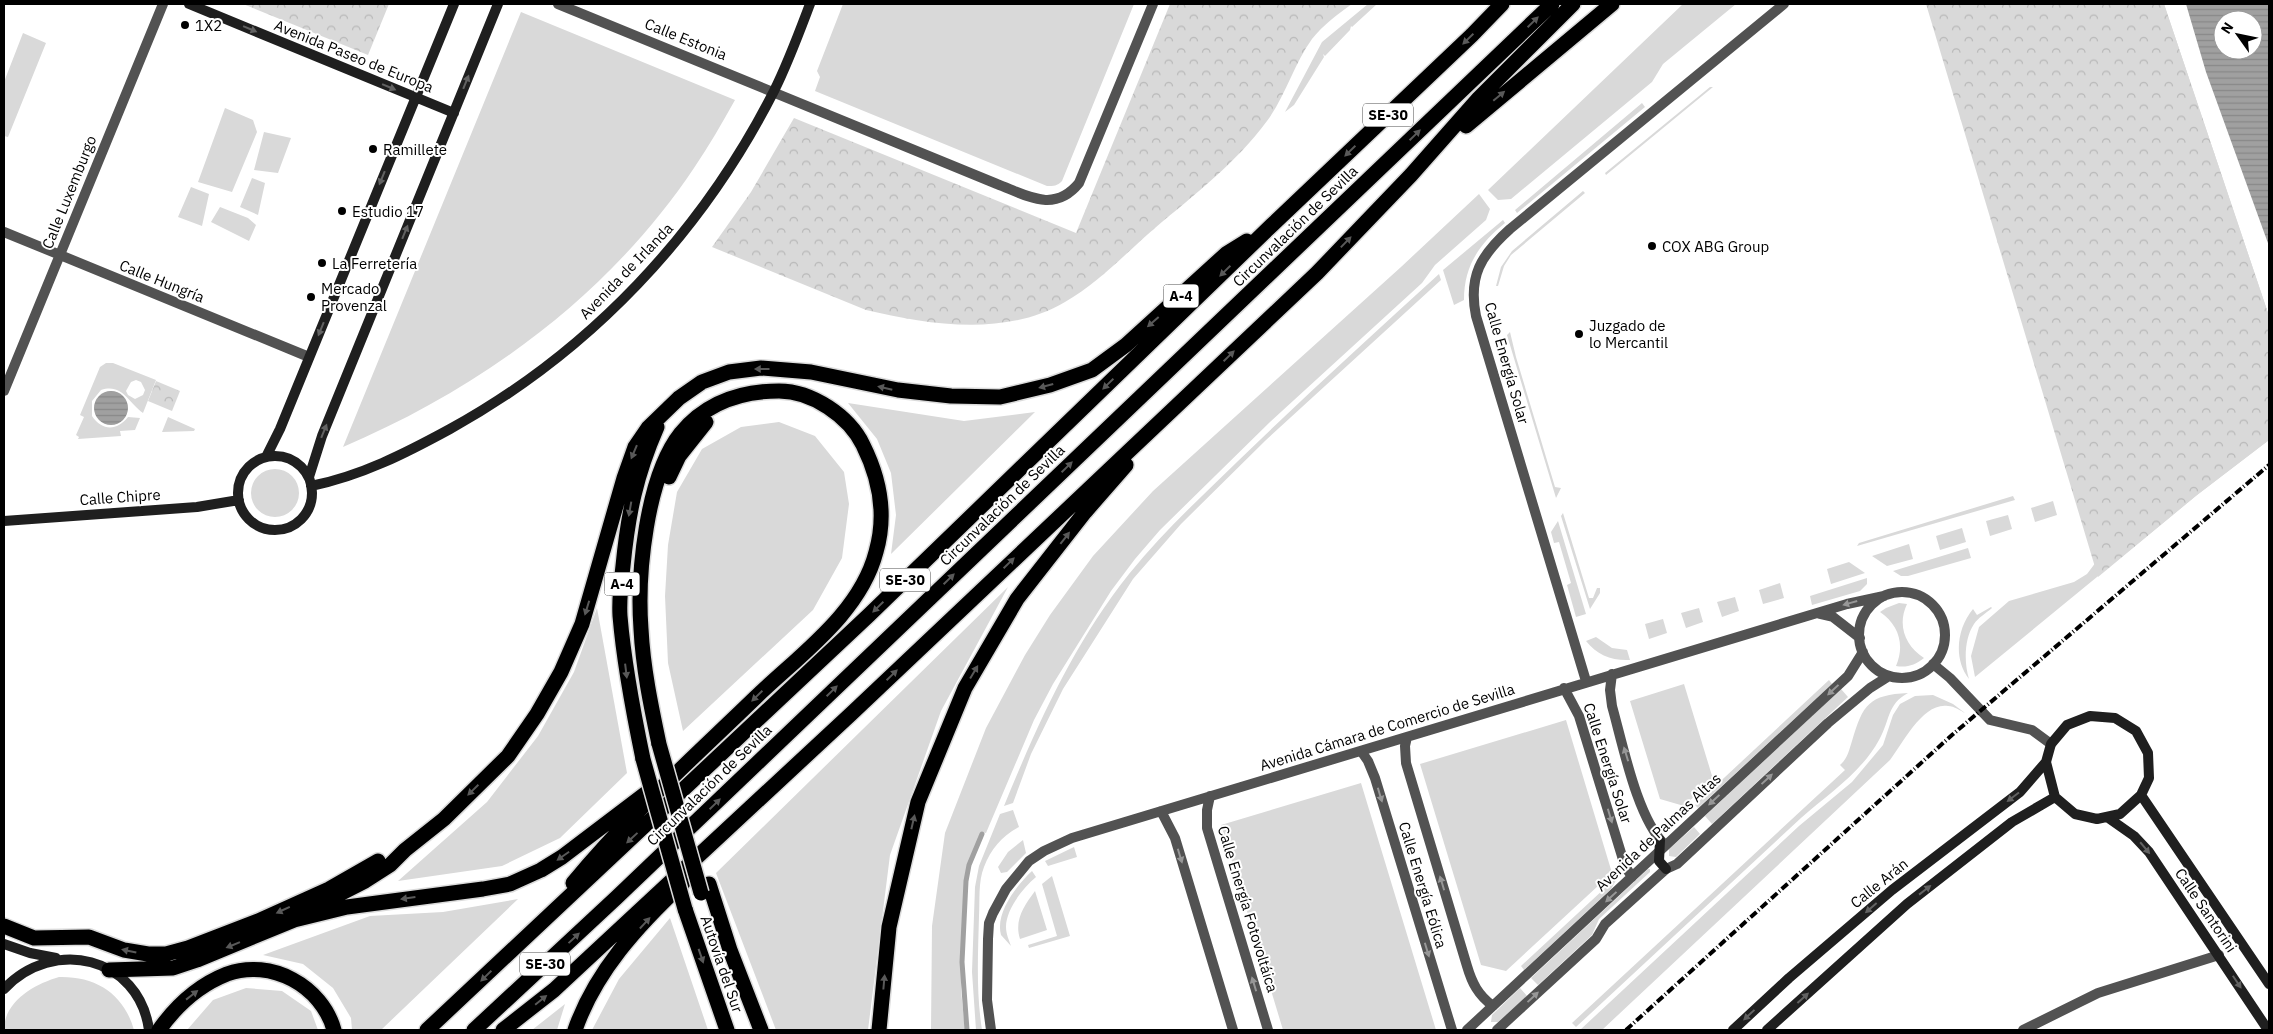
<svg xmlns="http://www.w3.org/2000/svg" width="2273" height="1034" font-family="'IBM Plex Sans',sans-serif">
  <defs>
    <pattern id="park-crowns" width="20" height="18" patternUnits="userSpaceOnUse" patternTransform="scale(1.25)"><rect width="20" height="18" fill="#d9d9d9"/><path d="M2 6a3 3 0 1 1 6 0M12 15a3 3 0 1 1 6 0" fill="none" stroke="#b8b8b8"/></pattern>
    <pattern id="water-rules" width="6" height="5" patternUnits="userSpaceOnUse" patternTransform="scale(1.25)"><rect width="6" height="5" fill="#a0a0a0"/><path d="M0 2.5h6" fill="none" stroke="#888"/></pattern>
  </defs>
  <rect width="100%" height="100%" fill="#fff"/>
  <path fill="#d9d9d9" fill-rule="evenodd" d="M843,4h291l-72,177c-5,5 -8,5 -15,5l-232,-95 5,-14 -3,-6z
    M1368,4h9l-25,23 -1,-1 -1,4 -25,26 -2,-2 1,3 -30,48 -9,7 37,-70z
    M1683,4h53l-73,60 -11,18 -141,117 -13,1 -10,-10z
    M2164,4l105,312v124l-72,55 -222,182 -4,-21 8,-29 30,-26 65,-19 13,-8 9,-12z
    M521,12l214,88c-13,23 -26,46 -41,68 -85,127 -212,220 -351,279z
    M23,33l23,10 -38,94 -4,-1v-54z
    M1710,87h3l-107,88 -1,-2z
    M1642,103l3,4 -128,106 -2,-3z
    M225,108l28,12 4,12 -25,60 -34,-10z
    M264,132l27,6 -13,35 -24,-3z
    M252,178l13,5 -7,32 -18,-8z
    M191,187l18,7 -7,32 -24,-9z
    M1583,191l2,2 -74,62 -7,11 -6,20h-2l5,-19 11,-16z
    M1479,194l11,15 -4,11 -51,45 -13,18 -152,139 -110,108 -25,29 -24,32 -58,93 -19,36 -48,113 -4,-1 -14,32 -4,21 -3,105 4,40h-34l1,-104 13,-93 41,-105 39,-73 25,-40 43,-59 60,-65 248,-224z
    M220,207l28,11 8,7 -7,16 -38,-19z
    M1503,220l2,3c-26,21 -41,43 -41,77l-10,5 -11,-35z
    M1439,274l2,6 -175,160 -85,84 -48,55 -70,110 -32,65 -18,49 -9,3c33,-81 70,-163 125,-232 33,-41 71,-76 108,-112 66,-64 134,-126 202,-188z
    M1510,332l6,25 39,130 6,1 -5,10 -49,-163z
    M106,363h7l43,17 -13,33c-15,-11 -21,-30 -42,-23l-9,11v15c10,15 25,15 36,1l12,1 -5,12 -15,1 1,5 -43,3 1,-2 -3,-2 8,-18 -4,-2 20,-48zM136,380l5,2 4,8 -2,5 -8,4 -7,-4 -2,-4 5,-9z
    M848,403l116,18 71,-9 -144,142 5,-39 -5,-42 -14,-34z
    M168,417l27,12 -1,2 -32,1z
    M779,422l36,14 29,36 5,32 -7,54 -29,52 -130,121 -15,-68 -3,-67 3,-51 9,-53 25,-43 39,-22z
    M251 493a24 24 0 1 1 48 0a24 24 0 1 1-48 0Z
    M2013,496l2,4 -158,46 2,-3z
    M2053,501l4,14 -22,7 -4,-14z
    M1563,513l26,85h4l4,-10h3v5l-10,16 -29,-93z
    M2008,515l4,14 -22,7 -4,-15z
    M1558,521l28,93 -10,3 -9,-32 4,-2 -12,-41 -5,1 -3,-11z
    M1962,528l4,14 -26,8 -4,-14z
    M1909,544l4,15 -26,7 -15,-10z
    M1968,548l3,10 -63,18h-7l-8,-5z
    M1849,562l16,11 -34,11 -4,-15z
    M1867,578v6l-7,7 -48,14 -2,-9z
    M1780,583l4,15 -21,6 -4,-14z
    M1008,587l-67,124 -51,144 -22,175h-92l-60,-157z
    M1735,597l4,14 -17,6 -5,-15z
    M1899,603l8,1c-10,21 -2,42 17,54 -9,7 -17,10 -28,8 9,-21 3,-41 -16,-54l6,-4z
    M1991,607l1,1c-6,5 -14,10 -18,16 -10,15 -10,39 -5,55 -16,-20 -12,-51 4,-70l4,6z
    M597,608l30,165 -67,65 -58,28 -104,15 89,-79 51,-66 36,-64z
    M1699,608l4,14 -17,6 -5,-15z
    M1663,619l4,14 -18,6 -4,-15z
    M1596,637l16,11 15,2 3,10c-18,1 -33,-5 -44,-19z
    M1829,680l3,4 -134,124 -3,-3z
    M1684,684l29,95 -29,27 -24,-7 -30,-98z
    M1841,689l7,8 -136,127 -7,-8z
    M1908,693c-21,11 -18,28 -29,47 -18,33 -51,54 -78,78l-225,209 -4,-4 273,-253 -5,-5c8,-7 9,-15 12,-24 11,-37 17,-46 56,-48z
    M1933,695l20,9 12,9c-4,-2 -11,-7 -17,-7 -25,-4 -45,37 -58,54l-288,270h-22l219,-204 53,-44 31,-37 10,-30 7,-11 15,-8z
    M1566,720l46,153 -106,98 -25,-6 -61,-201z
    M1361,783l75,247h-153l-62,-205z
    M1013,810l6,17c-17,9 -28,22 -35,40 -6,15 -4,33 -5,49 -1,38 -3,76 3,114h-6l-4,-58 3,-85 4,-21 21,-52z
    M1694,827l6,7 -24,23 -7,-1v-7z
    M1023,840l3,13 -19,19 -6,1 -3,-6 10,-15z
    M1074,847l3,10 -29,9 -3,-5z
    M1648,869h2v3l-51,47 -7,16 -54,50 -7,-7z
    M1032,871l4,6c-13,11 -30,32 -30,50 0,7 3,13 5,19l-10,-11c-6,-22 15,-49 31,-64z
    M1619,875l-8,14 -87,81 -3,-4z
    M1052,876l18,60 -41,12 -1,-3 29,-9 -15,-52z
    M1035,891l12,39 -27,9c-6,-19 4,-33 15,-48z
    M518,899l-137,131h-29l-1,-12 -18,-30 -30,-24 -40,-9 107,-39 73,-4z
    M670,918l38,112h-116l27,-51z
    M59,977c37,-1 65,17 75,53h-130c0,-29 31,-46 55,-53z
    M246,988l36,3 29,20 7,19h-131l26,-30z
    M1520,988l7,8 -29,26h-7l1,-7z
    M565,1004l-8,26h-25z"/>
  <path fill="url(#park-crowns)" d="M243,4h146l-21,51z
    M1170,4h182c-14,10 -29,21 -40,35 -18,25 -26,56 -45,82 -30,41 -73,74 -112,107 -29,25 -57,55 -90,74 -59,35 -136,23 -199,8l-154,-63 39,-55 43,-74 282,115z
    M1926,4h238l105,312v124l-72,55 -99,82z
    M156,381l24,10 -8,20 -24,-10z"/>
  <path fill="url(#water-rules)" fill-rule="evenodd" d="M2186,4h83v242l-63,-174zM2223,20h30v30h-30z
    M94 408a17 17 0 1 1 34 0a17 17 0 1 1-34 0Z"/>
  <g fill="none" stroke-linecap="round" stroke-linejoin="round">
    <path stroke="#a0a0a0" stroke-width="5" d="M967,1030l-5,-68 4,-81 3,-16 13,-31"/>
    <g stroke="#dbdbdb" stroke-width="18">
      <path id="highway" d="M1466,126l146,-122
        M669,477l10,-21 27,-34
        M643,759c-10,-48 -19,-95 -23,-143 -1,-16 1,-34 3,-50 5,-52 13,-91 34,-139
        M573,883c55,-67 120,-125 182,-185 43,-42 105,-84 121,-146 11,-38 4,-73 -13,-107 -14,-29 -51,-54 -84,-54 -38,0 -73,12 -98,42 -35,44 -44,142 -40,196 2,39 10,77 18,115
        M709,884l21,66 31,80
        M685,909l42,121
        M294,920l22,-14 49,-25 25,-16 15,-15 39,-31 64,-63 29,-42 24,-42 21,-48 42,-146 11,-31 13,-19 31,-30 23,-16 27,-10 32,-4 50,4 87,18 53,6 49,1 50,-12 42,-15 34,-25 100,-91 21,-13
        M4,926l30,12 55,-1 35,13 24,4h18l22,-6 70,-27 71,-32 49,-28
        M109,970l64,-2 24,-8 97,-40 53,-13 136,-18 27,-5 31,-14 21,-13 87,-66
        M159,1030c17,-24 40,-45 68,-56 44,-16 95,12 107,56
        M427,1030l442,-415 403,-390 200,-190 30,-31
        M474,1030l142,-132 936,-894
        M503,1030l51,-40 297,-276 466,-441 94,-98 68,-77 94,-94
        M575,1030c20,-58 63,-105 108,-147
        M879,1030l10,-103 29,-125 47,-114 52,-89 68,-87 41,-47"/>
    </g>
    <path stroke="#525252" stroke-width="10" d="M558,4l439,180c29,11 57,30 82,-1l74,-179
      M4,232l305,125
      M4,391l159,-387
      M1859 635a43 43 0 1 1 86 0a43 43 0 1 1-86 0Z
      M1820,614l13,3 27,21
      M1933,664l17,14 40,42 42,10 19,14
      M1612,674l-2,16 2,16c11,39 25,112 53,139
      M1586,681l-110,-365c-8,-40 5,-61 34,-87l274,-225
      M1564,688l15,28 46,150 7,11
      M1407,737l-2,9 1,17 61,203c5,17 11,29 26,40
      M1361,751l7,10 7,17 77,252
      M1210,796l-3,14v18l61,202
      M1161,811l14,27 58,192
      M991,1030l-4,-30 1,-61 1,-16 4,-10 13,-24 23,-28 15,-10 28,-13 775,-234 37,-8
      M1467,1030l381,-354 15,-24
      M1497,1030l99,-91 9,-15 61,-55 11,-5 151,-141 42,-35 19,-12
      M2023,1030l75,-37 121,-38"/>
    <path stroke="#1f1f1f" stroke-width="10" d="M189,4l265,109
      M238 493a37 37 0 1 1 74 0a37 37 0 1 1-74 0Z
      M266,457l14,-28 174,-425
      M309,477l13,-41 176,-432
      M311,486c50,-10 95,-33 139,-57 140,-77 252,-196 324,-338 14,-28 25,-58 36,-87
      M4,521l193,-14 42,-7
      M2141,795l128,189
      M2107,817l27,19 15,16 119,178
      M1660,840l-1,21 7,8
      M4,944l26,9 26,5
      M4,989c49,-52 135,-33 145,41
      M1733,1030l56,-52 103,-88 128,-98 26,-30 5,-18 16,-19 23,-9 25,2 21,13 12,22 1,25 -8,17 -21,19 -23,5 -22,-5 -20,-17 -9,-35
      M1767,1030l140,-126 105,-82 43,-25"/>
    <use href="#highway" stroke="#000" stroke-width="15"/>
    <path stroke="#000" stroke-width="4" stroke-dasharray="8 2.5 1 2.5" stroke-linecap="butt" d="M1626,1030l326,-295 317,-270"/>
    <g stroke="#dbdbdb" stroke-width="18" stroke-linecap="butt">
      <path id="highway-bridge" d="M659,744l42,149
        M643,759l42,150"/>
    </g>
    <use href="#highway-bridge" stroke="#000" stroke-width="15"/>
  </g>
  <defs><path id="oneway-solid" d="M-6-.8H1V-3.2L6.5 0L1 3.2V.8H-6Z" transform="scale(1.25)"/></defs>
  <g fill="#595959">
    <use href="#oneway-solid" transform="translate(1533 22) rotate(-44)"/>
    <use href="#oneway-solid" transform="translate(1468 39) rotate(136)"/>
    <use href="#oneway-solid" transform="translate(1499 96) rotate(-40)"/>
    <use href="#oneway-solid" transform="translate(1415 135) rotate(-44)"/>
    <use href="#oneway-solid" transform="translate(1350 151) rotate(136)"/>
    <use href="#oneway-solid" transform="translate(1346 242) rotate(-46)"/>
    <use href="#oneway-solid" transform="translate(1225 271) rotate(136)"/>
    <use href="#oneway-solid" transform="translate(1153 322) rotate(139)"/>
    <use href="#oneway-solid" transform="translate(1229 356) rotate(-44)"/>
    <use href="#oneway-solid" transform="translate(762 369) rotate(-180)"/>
    <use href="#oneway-solid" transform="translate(1108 384) rotate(136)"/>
    <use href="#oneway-solid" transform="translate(1046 386) rotate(165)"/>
    <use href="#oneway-solid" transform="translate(885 388) rotate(-167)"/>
    <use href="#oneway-solid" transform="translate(634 452) rotate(113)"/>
    <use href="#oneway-solid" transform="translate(1067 467) rotate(-44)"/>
    <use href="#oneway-solid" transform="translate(630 509) rotate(100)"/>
    <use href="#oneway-solid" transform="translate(1065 538) rotate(-52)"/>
    <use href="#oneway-solid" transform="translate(1009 563) rotate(-44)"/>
    <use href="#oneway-solid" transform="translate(949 579) rotate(-44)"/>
    <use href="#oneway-solid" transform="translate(878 607) rotate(136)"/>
    <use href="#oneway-solid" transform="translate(587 608) rotate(107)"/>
    <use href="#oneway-solid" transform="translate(626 671) rotate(83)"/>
    <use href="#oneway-solid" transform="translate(974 672) rotate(-59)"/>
    <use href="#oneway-solid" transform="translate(892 675) rotate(-44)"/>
    <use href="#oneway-solid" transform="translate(832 691) rotate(-44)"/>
    <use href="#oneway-solid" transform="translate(757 696) rotate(136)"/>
    <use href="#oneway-solid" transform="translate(473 790) rotate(136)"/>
    <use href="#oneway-solid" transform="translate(715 804) rotate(-44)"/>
    <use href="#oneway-solid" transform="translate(913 822) rotate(-77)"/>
    <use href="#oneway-solid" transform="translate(632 838) rotate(137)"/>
    <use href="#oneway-solid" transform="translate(563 856) rotate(145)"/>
    <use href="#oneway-solid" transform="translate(408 898) rotate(172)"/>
    <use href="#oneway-solid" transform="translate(283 910) rotate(155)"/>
    <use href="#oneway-solid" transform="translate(645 923) rotate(-47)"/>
    <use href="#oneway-solid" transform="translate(574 938) rotate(-43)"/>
    <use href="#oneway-solid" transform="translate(233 945) rotate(158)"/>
    <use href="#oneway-solid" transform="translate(129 951) rotate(-168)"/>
    <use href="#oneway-solid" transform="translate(701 956) rotate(71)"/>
    <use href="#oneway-solid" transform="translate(486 976) rotate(136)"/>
    <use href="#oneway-solid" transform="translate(884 982) rotate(-85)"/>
    <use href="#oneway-solid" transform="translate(192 995) rotate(-38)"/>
    <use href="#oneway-solid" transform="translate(541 1000) rotate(-39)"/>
  </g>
  <g fill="#626262">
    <use href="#oneway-solid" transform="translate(250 29) rotate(23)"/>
    <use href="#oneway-solid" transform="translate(466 82) rotate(-68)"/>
    <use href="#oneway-solid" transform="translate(389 87) rotate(23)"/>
    <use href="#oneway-solid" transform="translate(382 178) rotate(112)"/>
    <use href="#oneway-solid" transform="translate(405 232) rotate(-68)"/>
    <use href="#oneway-solid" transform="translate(321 329) rotate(112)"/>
    <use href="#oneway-solid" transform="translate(324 431) rotate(-68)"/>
    <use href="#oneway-solid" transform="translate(2013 797) rotate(143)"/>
    <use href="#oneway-solid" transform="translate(2145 848) rotate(50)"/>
    <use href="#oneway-solid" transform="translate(1925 890) rotate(-38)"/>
    <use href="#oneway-solid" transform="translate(1871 908) rotate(139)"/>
    <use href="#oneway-solid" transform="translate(2237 982) rotate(56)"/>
    <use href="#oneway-solid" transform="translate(1803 998) rotate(-42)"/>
    <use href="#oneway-solid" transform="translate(1749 1015) rotate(137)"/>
  </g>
  <g fill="#979797">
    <use href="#oneway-solid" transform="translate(1850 603) rotate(164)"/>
    <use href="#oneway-solid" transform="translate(1833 690) rotate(137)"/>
    <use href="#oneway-solid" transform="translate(1626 754) rotate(-107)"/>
    <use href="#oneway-solid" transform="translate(1767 779) rotate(-43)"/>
    <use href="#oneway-solid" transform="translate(1380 795) rotate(73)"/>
    <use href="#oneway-solid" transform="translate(1714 800) rotate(137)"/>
    <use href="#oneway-solid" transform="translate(1610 816) rotate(73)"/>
    <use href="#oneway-solid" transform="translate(1180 856) rotate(73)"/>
    <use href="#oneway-solid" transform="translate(1442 883) rotate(-107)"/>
    <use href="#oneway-solid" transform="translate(1611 897) rotate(137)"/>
    <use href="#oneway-solid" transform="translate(1427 950) rotate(73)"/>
    <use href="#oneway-solid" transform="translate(1254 984) rotate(-107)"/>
    <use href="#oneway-solid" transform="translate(1533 997) rotate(-43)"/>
  </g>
  <g fill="#000" stroke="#fff" stroke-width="2">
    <circle cx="185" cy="25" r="5"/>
    <circle cx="373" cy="149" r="5"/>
    <circle cx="342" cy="211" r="5"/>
    <circle cx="1652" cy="246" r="5"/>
    <circle cx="322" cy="263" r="5"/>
    <circle cx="311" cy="297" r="5"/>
    <circle cx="1579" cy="334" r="5"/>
  </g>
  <g text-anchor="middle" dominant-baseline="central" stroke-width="4" stroke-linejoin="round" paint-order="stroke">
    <g fill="#fff" stroke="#4c4c4c" stroke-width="1">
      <rect x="1363" y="103.5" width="50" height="23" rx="4"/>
      <rect x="1163.5" y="284.5" width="35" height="23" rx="4"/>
      <rect x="880" y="568.5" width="50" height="23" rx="4"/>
      <rect x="604.5" y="572.5" width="35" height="23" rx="4"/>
      <rect x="520" y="952.5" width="50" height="23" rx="4"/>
    </g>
    <g font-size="14" font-weight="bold" fill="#000">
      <text x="1388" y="115">SE-30</text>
      <text x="1181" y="296">A-4</text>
      <text x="905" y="580">SE-30</text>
      <text x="622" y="584">A-4</text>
      <text x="545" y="964">SE-30</text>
    </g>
    <g font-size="15" fill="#000" stroke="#fff" text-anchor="start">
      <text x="195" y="25">1X2</text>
      <text x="383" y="149">Ramillete</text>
      <text x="352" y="211">Estudio 17</text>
      <text x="1662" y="246">COX ABG Group</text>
      <text x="332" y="263">La Ferretería</text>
      <text x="321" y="288">Mercado<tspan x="321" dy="17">Provenzal</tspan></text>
      <text x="1589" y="325">Juzgado de<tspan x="1589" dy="17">lo Mercantil</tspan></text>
    </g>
    <g font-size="15" fill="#000" stroke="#fff">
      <text transform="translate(686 39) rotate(22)">Calle Estonia</text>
      <text transform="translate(354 56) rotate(22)">Avenida Paseo de Europa</text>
      <text transform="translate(69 192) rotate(-68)">Calle Luxemburgo</text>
      <text transform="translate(1295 226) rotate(-44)">Circunvalación de Sevilla</text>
      <text transform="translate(626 271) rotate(-46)">Avenida de Irlanda</text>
      <text transform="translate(162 281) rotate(22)">Calle Hungría</text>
      <text transform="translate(1507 363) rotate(74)">Calle Energía Solar</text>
      <text transform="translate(120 497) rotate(-4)">Calle Chipre</text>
      <text transform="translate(1002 505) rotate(-44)">Circunvalación de Sevilla</text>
      <text transform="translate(1387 727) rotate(-17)">Avenida Cámara de Comercio de Sevilla</text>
      <text transform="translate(1608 763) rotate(72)">Calle Energía Solar</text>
      <text transform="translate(709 785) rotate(-44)">Circunvalación de Sevilla</text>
      <text transform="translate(1658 832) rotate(-43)">Avenida de Palmas Altas</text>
      <text transform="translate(1879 883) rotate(-39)">Calle Arán</text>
      <text transform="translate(1423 885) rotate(73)">Calle Energía Eólica</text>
      <text transform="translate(1248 909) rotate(73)">Calle Energía Fotovoltáica</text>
      <text transform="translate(2206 910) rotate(56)">Calle Santorini</text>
      <text transform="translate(722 964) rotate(71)">Autovía del Sur</text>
    </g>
  </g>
  <rect width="2273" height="1034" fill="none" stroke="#000000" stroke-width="10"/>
  <g transform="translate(2238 35) rotate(303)"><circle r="24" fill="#ffffff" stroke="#999999"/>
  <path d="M0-4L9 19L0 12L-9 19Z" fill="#000000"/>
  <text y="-8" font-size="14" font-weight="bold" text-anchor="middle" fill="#000000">N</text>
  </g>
</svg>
